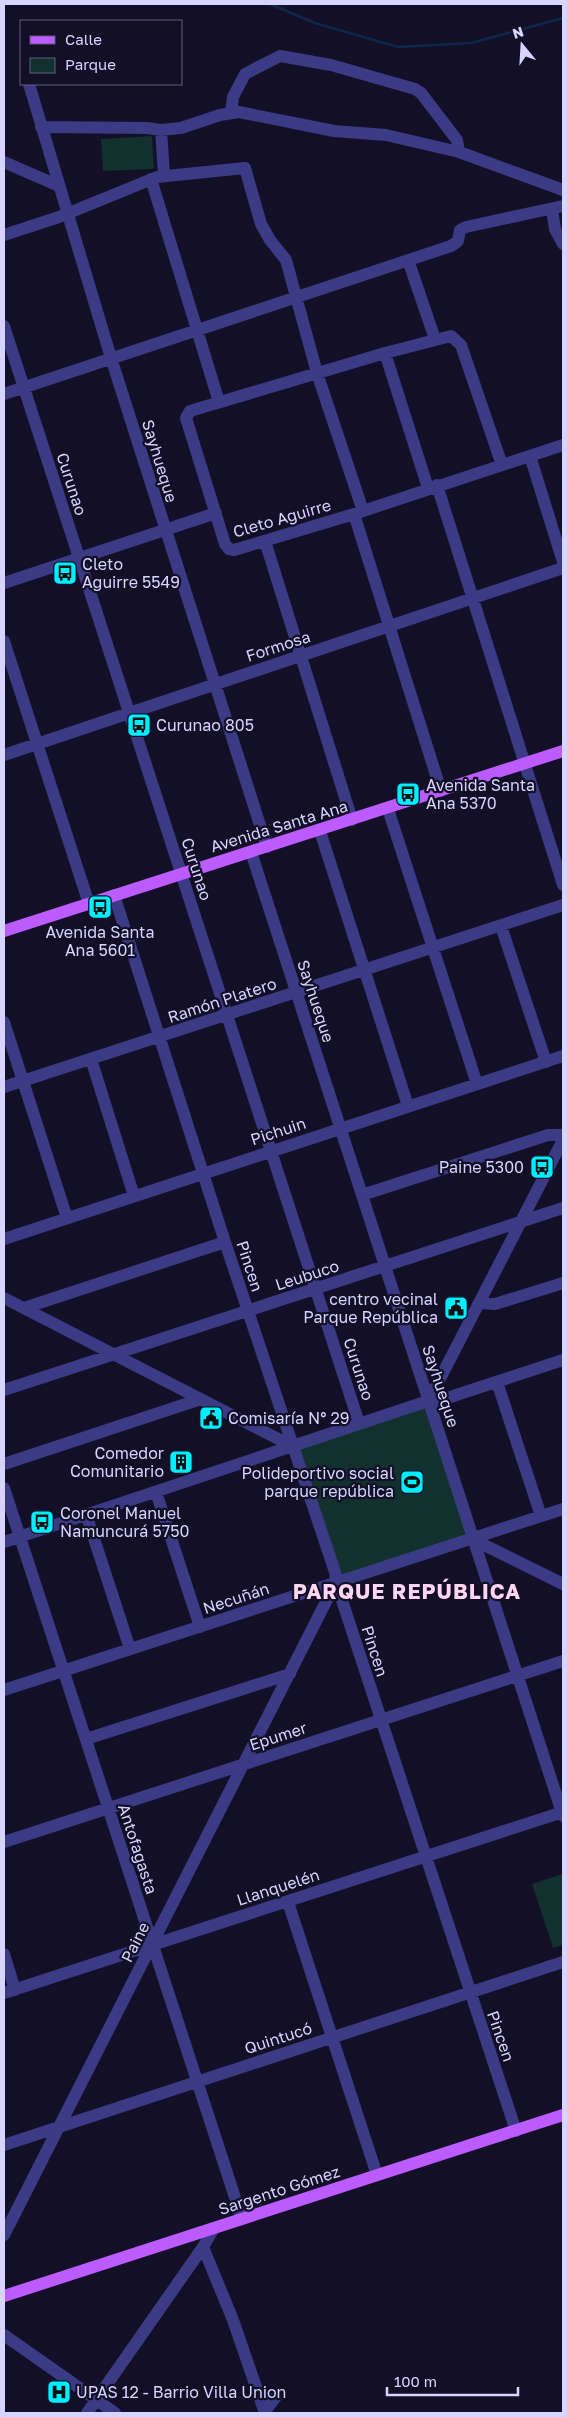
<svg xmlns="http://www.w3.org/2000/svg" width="567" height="2417" font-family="'Golos Text',sans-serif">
  <rect width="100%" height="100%" fill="#120f26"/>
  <path fill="#12302e" d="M152,136l2,33 -51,2 -2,-32z
    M429,1400l43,139 -129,41 -51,-134z
    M563,1874v71l-10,3 -21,-64z"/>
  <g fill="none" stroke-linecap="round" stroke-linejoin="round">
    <path stroke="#0e274b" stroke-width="2.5" d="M270,4l45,19 83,24 73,-4 92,-25"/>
    <path stroke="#3a3a85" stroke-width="12" d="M29,84l82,274 156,489
      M231,112l2,-15 12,-23 35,-18 51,9 84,24 6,4 36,47 2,12
      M41,127l106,1 14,2 20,-2 39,-13 19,-3 95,19 52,4 73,17 104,38
      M161,130l3,45
      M4,162l55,24
      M151,179l68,223
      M552,210l3,19 8,15
      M4,235l55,-18 98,-40 88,-9 16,56 9,16 16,20 31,113 46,138
      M408,260l27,79
      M4,326l355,1097
      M385,353l43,135
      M4,394l447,-148 7,-5 2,-11 6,-3 97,-21
      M530,456l33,106
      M502,465l-41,-120 -10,-9 -66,17 -195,58 -4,7 39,126 4,5 5,1 120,-36 209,-69
      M437,485l126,400
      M354,514l87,277
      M265,541l87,279
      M4,583l212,-70
      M4,641l85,263
      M4,755l559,-187
      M388,809l89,275
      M320,831l88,275
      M251,852l312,964
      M114,895l111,347 110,330 1,10 180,549
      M501,926l45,136
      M4,1022l63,196
      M91,1059l43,137
      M4,1087l559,-182
      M362,1195l186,-60h15
      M4,1239l559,-183
      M4,1298l288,148
      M481,1303l14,1 68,-21
      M24,1308l201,-66
      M497,1382l44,134
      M4,1390l559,-182
      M429,1400l134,-260
      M4,1464l197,-65
      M4,1488l238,731
      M156,1492l44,135
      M86,1514l44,135
      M472,1539l91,45
      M4,1542l418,-139 19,-3 122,-40
      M4,1690l559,-181
      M86,1739l204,-65
      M4,1842l559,-181
      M288,1902l89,273
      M4,1954l11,36
      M4,1993l559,-181
      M4,2145l559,-183
      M4,2235l332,-653
      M203,2247l30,73 32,93
      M4,2335l111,78
      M87,2413l116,-166 11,-19
      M264,2413l14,-19"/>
    <path stroke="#bc5bff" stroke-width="12" d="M4,931l559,-180
      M4,2296l559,-181"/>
  </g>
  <defs>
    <g id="bus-square" transform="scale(1.25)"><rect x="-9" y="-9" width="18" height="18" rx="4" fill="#00efff" stroke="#120f26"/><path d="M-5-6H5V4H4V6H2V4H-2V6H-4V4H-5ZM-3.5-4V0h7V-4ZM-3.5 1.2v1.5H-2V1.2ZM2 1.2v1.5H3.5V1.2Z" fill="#111"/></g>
    <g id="civic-square" transform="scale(1.25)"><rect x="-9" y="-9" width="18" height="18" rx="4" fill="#00efff" stroke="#120f26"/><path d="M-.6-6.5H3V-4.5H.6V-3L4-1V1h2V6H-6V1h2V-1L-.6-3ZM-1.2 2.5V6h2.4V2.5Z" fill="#111"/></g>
    <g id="building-square" transform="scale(1.25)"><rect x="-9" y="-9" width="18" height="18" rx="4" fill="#00efff" stroke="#120f26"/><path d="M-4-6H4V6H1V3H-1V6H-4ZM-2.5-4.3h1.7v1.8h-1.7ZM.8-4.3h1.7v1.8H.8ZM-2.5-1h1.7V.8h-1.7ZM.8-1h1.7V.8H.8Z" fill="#111"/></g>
    <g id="stadium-square" transform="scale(1.25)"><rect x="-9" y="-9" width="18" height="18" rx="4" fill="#00efff" stroke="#120f26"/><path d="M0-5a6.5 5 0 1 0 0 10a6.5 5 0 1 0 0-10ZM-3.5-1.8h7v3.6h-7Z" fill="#111"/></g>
    <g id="hospital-square" transform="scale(1.25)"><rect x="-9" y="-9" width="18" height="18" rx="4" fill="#00efff" stroke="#120f26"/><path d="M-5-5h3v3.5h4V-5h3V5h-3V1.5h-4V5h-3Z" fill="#111"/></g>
  </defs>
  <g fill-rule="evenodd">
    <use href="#bus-square" x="65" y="573"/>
    <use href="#bus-square" x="139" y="725"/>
    <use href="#bus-square" x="408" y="794"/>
    <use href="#bus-square" x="100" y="907"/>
    <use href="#bus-square" x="542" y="1167"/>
    <use href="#civic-square" x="456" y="1308"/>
    <use href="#civic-square" x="211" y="1418"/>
    <use href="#building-square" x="181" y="1462"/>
    <use href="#stadium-square" x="412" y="1482"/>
    <use href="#bus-square" x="42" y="1522"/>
    <use href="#hospital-square" x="59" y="2392"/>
  </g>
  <g text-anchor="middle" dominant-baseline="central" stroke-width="4.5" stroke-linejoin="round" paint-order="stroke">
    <g font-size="16" fill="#d7d4ff" stroke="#120f26">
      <text transform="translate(160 461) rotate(73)">Sayhueque</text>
      <text transform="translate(72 484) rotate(72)">Curunao</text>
      <text transform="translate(282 518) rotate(-16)">Cleto Aguirre</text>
      <text transform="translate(278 646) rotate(-18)">Formosa</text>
      <text transform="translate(279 826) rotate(-17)">Avenida Santa Ana</text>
      <text transform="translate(197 869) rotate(72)">Curunao</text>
      <text transform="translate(222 1000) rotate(-18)">Ramón Platero</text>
      <text transform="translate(316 1001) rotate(72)">Sayhueque</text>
      <text transform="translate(278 1131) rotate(-18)">Pichuin</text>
      <text transform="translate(250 1266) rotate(72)">Pincen</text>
      <text transform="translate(307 1275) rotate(-18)">Leubuco</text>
      <text transform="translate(359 1369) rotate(72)">Curunao</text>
      <text transform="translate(441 1386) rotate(72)">Sayhueque</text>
      <text transform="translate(236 1598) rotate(-18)">Necuñán</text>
      <text transform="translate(375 1651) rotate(72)">Pincen</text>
      <text transform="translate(278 1736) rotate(-18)">Epumer</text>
      <text transform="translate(138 1849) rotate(72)">Antofagasta</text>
      <text transform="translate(278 1887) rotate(-18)">Llanquelén</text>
      <text transform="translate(135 1942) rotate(-63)">Paine</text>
      <text transform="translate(501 2036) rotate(71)">Pincen</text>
      <text transform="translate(278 2038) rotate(-18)">Quintucó</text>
      <text transform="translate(279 2190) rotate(-18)">Sargento Gómez</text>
    </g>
    <g font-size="16" fill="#d7d4ff" stroke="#120f26" text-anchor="start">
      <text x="82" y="564">Cleto<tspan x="82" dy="18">Aguirre 5549</tspan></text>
      <text x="156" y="725">Curunao 805</text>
      <text x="426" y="785">Avenida Santa<tspan x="426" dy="18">Ana 5370</tspan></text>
      <text x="100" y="932" text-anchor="middle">Avenida Santa<tspan x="100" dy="18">Ana 5601</tspan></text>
      <text x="524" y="1167" text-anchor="end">Paine 5300</text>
      <text x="438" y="1299" text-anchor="end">centro vecinal<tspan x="438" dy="18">Parque República</tspan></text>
      <text x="228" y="1418">Comisaría N° 29</text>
      <text x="164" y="1453" text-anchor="end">Comedor<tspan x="164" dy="18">Comunitario</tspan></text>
      <text x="394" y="1473" text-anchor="end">Polideportivo social<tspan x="394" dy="18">parque república</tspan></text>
      <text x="60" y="1513">Coronel Manuel<tspan x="60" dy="18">Namuncurá 5750</tspan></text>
      <text x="76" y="2392">UPAS 12 - Barrio Villa Union</text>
    </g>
    <g font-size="21" font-weight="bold" letter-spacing="1" fill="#ffd6f2" stroke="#120f26">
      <text x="407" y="1591">PARQUE REPÚBLICA</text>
    </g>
  </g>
  <rect width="567" height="2417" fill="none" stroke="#d7d4ff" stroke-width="10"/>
  <rect x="20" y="20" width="162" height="65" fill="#120f26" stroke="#615e7d"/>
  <rect x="30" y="36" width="25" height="8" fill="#bc5bff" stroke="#615e7d"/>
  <text x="65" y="45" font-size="15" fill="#d7d4ff">Calle</text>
  <rect x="30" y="58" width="25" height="15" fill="#12302e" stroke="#615e7d"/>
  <text x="65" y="70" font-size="15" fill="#d7d4ff">Parque</text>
  <g transform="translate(522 45) rotate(342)" stroke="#120f26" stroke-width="4" paint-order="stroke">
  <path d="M0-4L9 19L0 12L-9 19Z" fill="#d7d4ff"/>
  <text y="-8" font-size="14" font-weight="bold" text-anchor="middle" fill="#d7d4ff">N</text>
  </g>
  <path d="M387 2387v8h131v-8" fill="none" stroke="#d7d4ff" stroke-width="2.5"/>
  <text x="394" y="2387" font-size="15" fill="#d7d4ff" stroke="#120f26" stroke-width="4" paint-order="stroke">100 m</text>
</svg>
